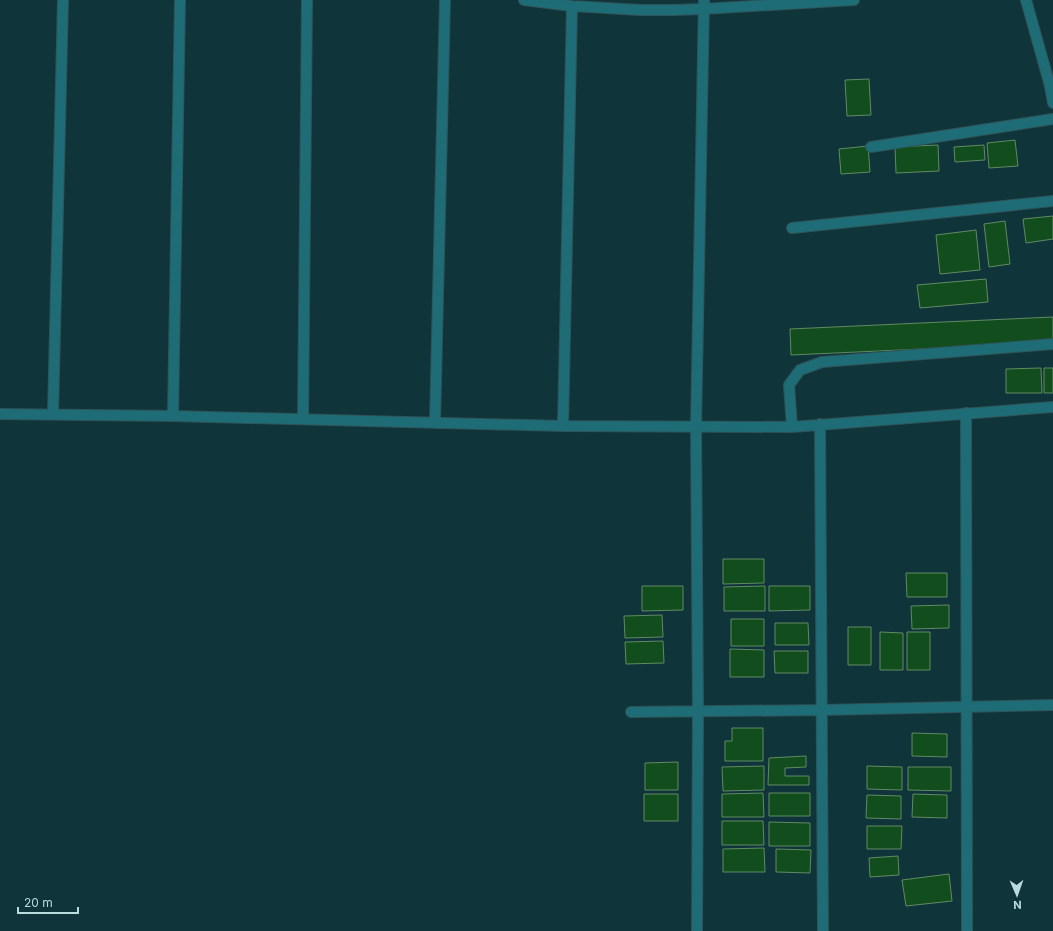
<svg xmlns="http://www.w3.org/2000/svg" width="1053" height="931" font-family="Inter,sans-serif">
  <rect width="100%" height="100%" fill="#0f353a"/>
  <path fill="#124e1d" stroke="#618964" d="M869,79l2,36 -24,1 -2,-36z
    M1015,140l3,26 -29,2 -2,-25z
    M938,145l1,26 -43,2 -1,-26z
    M984,145l1,15 -30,2 -1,-15z
    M868,146l2,26 -29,2 -2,-25z
    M1053,216v23l-27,4 -3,-24z
    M1005,221l5,43 -21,3 -5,-43z
    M976,230l4,40 -40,4 -4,-39z
    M986,279l2,23 -68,6 -3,-23z
    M1053,317v26l-262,12 -1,-26z
    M1041,368l1,25h-36v-24z
    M1044,368h9v25h-9z
    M723,559h41v24l-41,1z
    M906,573h41v24h-40z
    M642,586h41v24l-41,1z
    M765,586v25h-41v-24z
    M769,586h41v24l-41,1z
    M949,605v23l-37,1 -1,-23z
    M662,615l1,22 -38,1 -1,-22z
    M731,619h33v27h-33z
    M775,623h33l1,22h-34z
    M848,627h23v38h-23z
    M880,632l23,1v37h-23z
    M907,632h23v38h-23z
    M663,641l1,22 -38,1 -1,-22z
    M730,649l34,1v27h-34z
    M774,651h34v22h-33z
    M732,728h31v33h-38v-20h7z
    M912,733l35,1v23l-35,-1z
    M806,756v11l-21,1v8h24v9h-41l1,-27z
    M678,762v28h-33v-27z
    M764,766v24l-41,1 -1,-24z
    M867,766l35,1v23l-35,-1z
    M908,767h43v24l-43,-1z
    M763,793l1,24h-42v-23z
    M769,793h41v23h-41z
    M644,794h34v27h-34z
    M913,794l34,1v23l-35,-1z
    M867,795l34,1v23l-35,-1z
    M722,821h41l1,24h-42z
    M769,822l41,1v23h-41z
    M867,826h35l-1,23h-34z
    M764,848l1,24h-42v-23z
    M776,849l35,1 -1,23 -34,-1z
    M898,856l1,19 -29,2 -1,-19z
    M949,874l3,27 -46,5 -4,-26z"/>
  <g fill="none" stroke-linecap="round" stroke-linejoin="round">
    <g stroke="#2e5358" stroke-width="12">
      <path id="minor" d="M524,0l48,6 68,4h33l30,-1 151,-9
        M1026,0l24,86 3,17
        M871,147l182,-28
        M792,228l261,-27
        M966,413l1,518
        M0,414l173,2 390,10 229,1 261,-20
        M53,414l10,-414
        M173,416l7,-416
        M303,419l4,-419
        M435,423l10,-423
        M820,424l3,507
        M563,426l9,-420
        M792,427l-3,-42 11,-15 22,-8 231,-18
        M631,712l191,-2 231,-5
        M697,931l1,-219 -2,-285 8,-427"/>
    </g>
    <use href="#minor" stroke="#1e6d76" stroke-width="10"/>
  </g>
  <g transform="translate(1017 895) rotate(178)" stroke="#0f353a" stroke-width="3" paint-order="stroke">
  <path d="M0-3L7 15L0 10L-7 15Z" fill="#b9dbdf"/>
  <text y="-6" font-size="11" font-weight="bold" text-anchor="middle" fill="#b9dbdf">N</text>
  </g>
  <path d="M18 907v6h60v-6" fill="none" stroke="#b9dbdf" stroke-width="2"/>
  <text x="24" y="907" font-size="12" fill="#b9dbdf" stroke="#0f353a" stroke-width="3" paint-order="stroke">20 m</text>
</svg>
